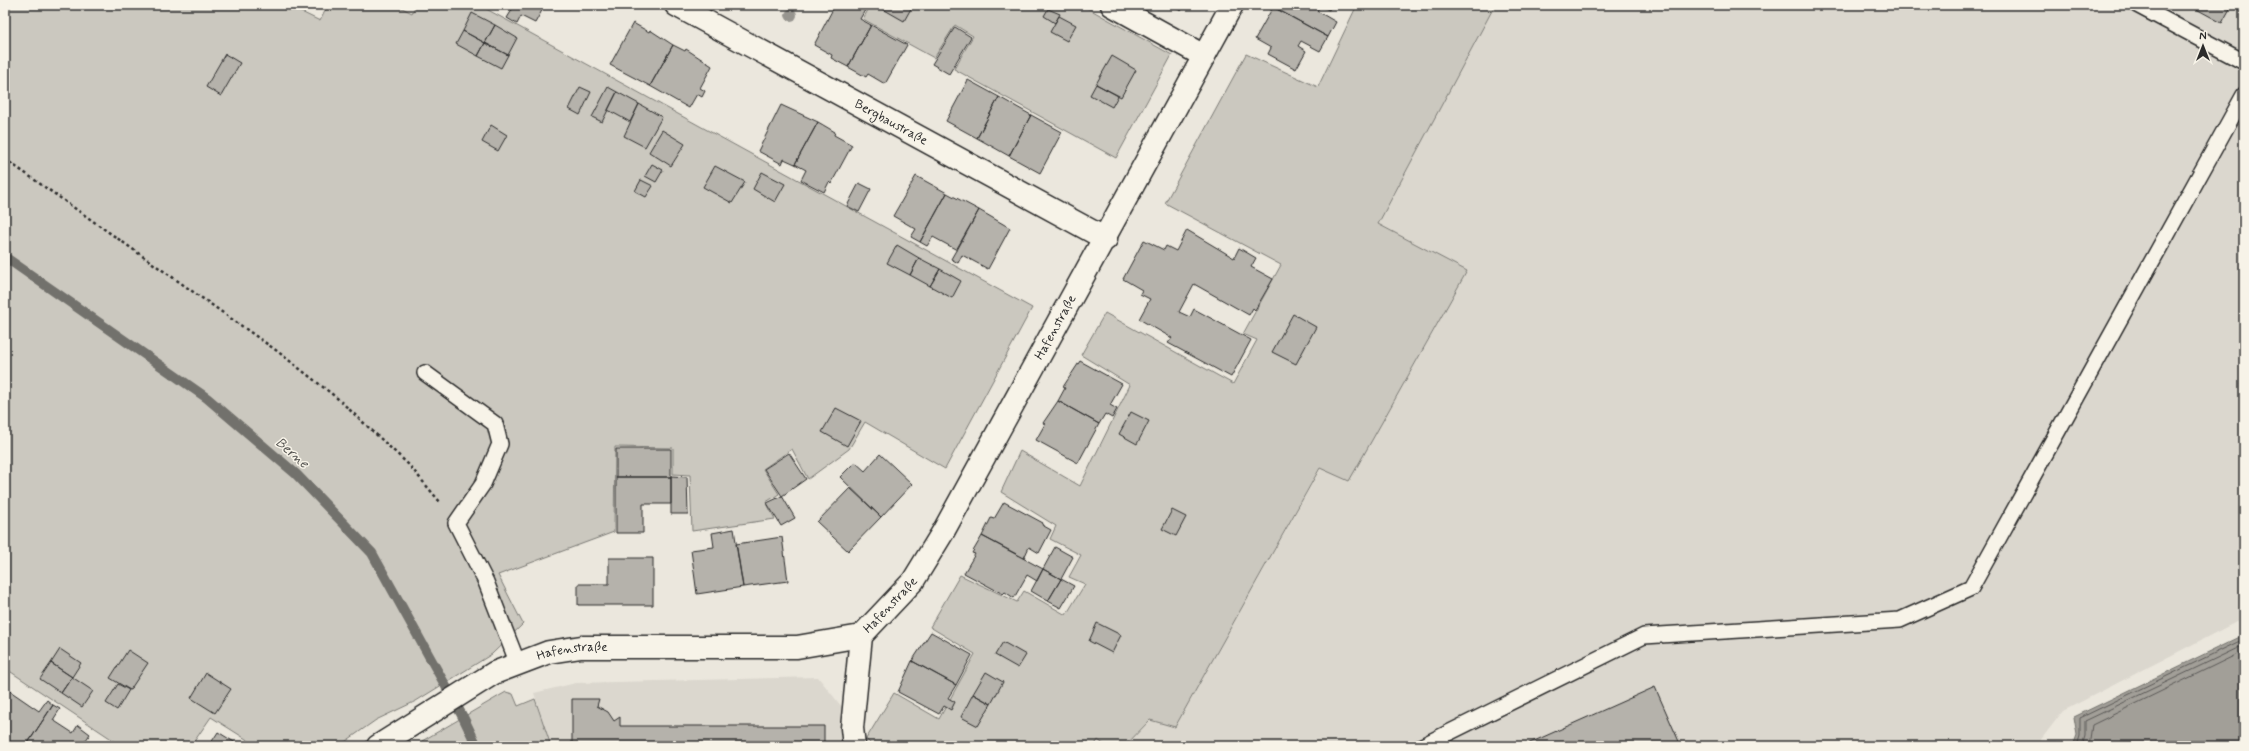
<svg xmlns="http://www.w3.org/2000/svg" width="2249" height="751" font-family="Mynerve,sans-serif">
  <rect width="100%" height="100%" fill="#ebe7dd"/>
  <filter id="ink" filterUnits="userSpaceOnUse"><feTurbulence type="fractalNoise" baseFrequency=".025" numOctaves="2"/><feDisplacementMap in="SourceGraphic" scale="8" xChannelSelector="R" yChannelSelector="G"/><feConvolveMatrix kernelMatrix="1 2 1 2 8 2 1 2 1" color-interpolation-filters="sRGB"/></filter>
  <g filter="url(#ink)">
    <path fill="#dbd7ce" d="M1495,5h749v613l-181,93 -27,35h-911l26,-26 24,7 146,-259 28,13 118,-210 -89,-47z
      M818,677l55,69h-322l-17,-53 42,-10z"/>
    <path fill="#cbc8bf" stroke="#7b7a75" d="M5,5h282l33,16 8,-16h68l16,8 4,-8h63l553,303 -87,161 -80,-47 -16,27 -41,30 -16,-30 -29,20 16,25 -13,8 9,17 -83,12 -2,-56 -17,-1v-26l-58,-1 -1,85 -116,43 25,49 -31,30 -76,47 -40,19 -37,26h-82l-46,-29 -20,29h-82l4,-6 -108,-72z
      M859,5h223l90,50 -56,103 -162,-89 19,-33 -18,-11 -21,33 -71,-39 5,-9z
      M1357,5h138l-117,219 89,47 -118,210 -29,-13 -145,259 -25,-7 -25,26h-19l-8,-6 -4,6h-221l-7,-7 28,-46 45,26 36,-65 -45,-27 30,-52 57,27 7,-11 42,24 19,-31 -16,-7 12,-22 -31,-16 6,-13 -55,-34 19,-41 60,35 50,-101 -49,-30 24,-42 128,71 24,-44 -14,-6 38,-69 -116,-62 81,-149 72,33z
      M506,692l7,2 5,12 17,-7 16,47h-130l1,-5z"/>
    <path fill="#a29f98" stroke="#72716c" d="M2244,635v111h-171l4,-11 -3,-18z"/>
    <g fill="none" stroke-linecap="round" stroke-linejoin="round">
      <path stroke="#5b5957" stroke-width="1" d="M2077,746l3,-10v-18l164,-79
        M2082,746l3,-10v-15l159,-76
        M2089,746l3,-21 152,-74"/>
      <path stroke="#72716c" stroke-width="10" d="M5,257l202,141 89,76 76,79 92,166 13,27"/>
    </g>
    <path fill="#b5b2ab" stroke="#2b2b2b" d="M506,5h39l-10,18 -14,-7 -4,8 -10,-6 5,-8 -7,-3z
      M835,5l2,2 1,-2h19l8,5 -5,9 11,6 -23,42 -17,-9 1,-3 -18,-10z
      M876,5h37l-9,16z
      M1170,5h15l-4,6z
      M1274,5h57l-2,5 -9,-4 -3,5 19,11 -8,15 -55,-30z
      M2189,5h43l-10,18z
      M1273,7l55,30 -8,14 -19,-10 -3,5 8,5 -10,18 -28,-15 3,-6 -16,-9z
      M1048,9l12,5 -5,9 -11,-7z
      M472,13l23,12 -10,18 -22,-12z
      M1059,16l17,9 -9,16 -17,-9z
      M633,23l16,9 1,-2 23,15 -23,41 -40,-21z
      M495,25l22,13 -9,17 -23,-12z
      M871,25l36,20 -22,39 -17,-10 -2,3 -18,-10z
      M955,27l16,10 -22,37 -17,-10z
      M463,31l22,12 -7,13 -22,-12z
      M485,43l23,12 -7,13 -23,-12z
      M673,45l12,6 1,-2 26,17 -12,22 5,3 -3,6 -5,-3 -8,14 -39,-22z
      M225,54l15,9 -19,33 -15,-9z
      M1112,56l24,14 -15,27 -25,-13z
      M968,80l31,17 -22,41 -31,-17z
      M1096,84l22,12 -6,11 -22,-12z
      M580,87l11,5 -11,23 -11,-6z
      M608,87l9,5 -15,30 -10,-5z
      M617,92l22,12 -9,18 -22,-12z
      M999,97l32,18 -22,41 -32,-18z
      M639,104l23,13 -17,30 -21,-11z
      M781,105l37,17 -23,42 -11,-5 -2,5 -24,-13z
      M1031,115l31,17 -22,41 -31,-17z
      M818,122l17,10 -1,3 18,10 -21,39 -2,-2 -5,10 -23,-12 5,-10 -11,-6z
      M491,125l16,10 -9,16 -16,-9z
      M662,130l23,14 -14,22 -22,-14z
      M652,164l11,6 -7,12 -11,-6z
      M715,166l30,16 -13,21 -29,-16z
      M762,172l23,12 -10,18 -22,-13z
      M916,176l31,17 -27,49 -9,-5 5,-8 -23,-13z
      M641,180l12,6 -7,11 -11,-6z
      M859,183l12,6 -12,23 -12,-6z
      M947,193l32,17 -22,40 -24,-13 -6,9 -7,-4z
      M979,210l31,18 -22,41 -26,-14 -4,8 -7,-4z
      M1187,230l47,28 5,-10 17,10 -5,9 22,12 -18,31 -2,-2 -4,7 -55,-31 -15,28 11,5 4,-8 57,31 -20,37 -63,-34 4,-5 -33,-19 11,-20 -10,-5 2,-4 -19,-11 21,-39 20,10 2,-4 10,5z
      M897,245l22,13 -9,17 -23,-12z
      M919,258l21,11 -10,17 -20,-11z
      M940,269l21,12 -9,17 -22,-12z
      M1293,314l23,13 -20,37 -24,-12z
      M1080,361l42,23 -12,21 7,4 -5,9 -7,-4 -6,10 -41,-23 7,-13 -2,-1z
      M1058,401l41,23 -21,39 -42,-23 9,-16 -2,-1z
      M836,408l25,13 -14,25 -25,-14z
      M1131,412l18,9 -12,23 -18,-10z
      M616,449h55v28h-55z
      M789,453l17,26 -24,17 -18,-27z
      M880,454l32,30 -31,33 -41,-40 15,-15 10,9z
      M671,476l16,1 1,37h-17z
      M616,477h55v27h-28v29h-27z
      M850,488l31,29 -33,34 -31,-29z
      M782,496l13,22 -14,8 -14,-23z
      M1004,502l39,21 -1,2 9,5 -12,23 -10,-6 -5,11 -42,-22 9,-18 3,1z
      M1172,510l14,7 -10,19 -14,-7z
      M734,529l9,58 -46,7 -6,-44 23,-3 -2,-14z
      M982,536l61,33 -6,12 -10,-6 -13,23 -9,-6 -2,2 -39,-21 11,-19 -3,-1z
      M782,537l6,44 -45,6 -7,-43z
      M1055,547l18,10 -12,22 -18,-10z
      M609,558h44v47h-75v-21h31z
      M1043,569l18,10 -13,22 -17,-10z
      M1061,579l13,7 -13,22 -13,-7z
      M1097,623l24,12 -9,18 -23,-12z
      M931,632l41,23 -16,30 -44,-24z
      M1003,642l23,13 -8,13 -23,-13z
      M60,649l21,14 -9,14 -21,-14z
      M128,650l20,13 -18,27 -20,-12z
      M912,661l44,24 -8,13 7,4 -4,8 -7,-4 -5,8 -41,-22z
      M51,663l21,14 -11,16 -21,-14z
      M986,672l17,10 -12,22 -18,-10z
      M206,673l25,16 -16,24 -24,-15z
      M72,677l21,14 -11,16 -21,-14z
      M118,684l11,6 -12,20 -11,-7z
      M1655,687l26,59h-158z
      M7,689l32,22 8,-11 6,5 -27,41h-14l-7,-5v-49z
      M973,694l18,10 -13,22 -17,-9z
      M572,699h27l-2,7 11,6 6,9 6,-4v9h204v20h-252z
      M53,705l7,4 -7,11 20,13 5,-8 12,9 -8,12h-56z
      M218,732l21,13v1h-30z"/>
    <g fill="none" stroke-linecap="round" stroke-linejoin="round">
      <g stroke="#2b2b2b" stroke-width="18">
        <path id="service" d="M2137,5l107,57
          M425,373l70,51 5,20 -17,40 -27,39 30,59 32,82
          M1422,746l222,-110 256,-16 71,-32 273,-493"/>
      </g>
      <g stroke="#2b2b2b" stroke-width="25">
        <g id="minor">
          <path id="s1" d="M676,5l430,234"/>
          <path d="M1112,5l92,51"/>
          <path id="s2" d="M378,746l116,-73 55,-21 32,-5h216l64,-11 52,-55 30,-49 289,-527"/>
          <path d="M854,746l-2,-18 9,-92"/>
        </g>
      </g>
      <path stroke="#2b2b2b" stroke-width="2.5" stroke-dasharray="3 3" stroke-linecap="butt" d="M5,159l272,192 60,47 72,67 31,37"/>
      <use href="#service" stroke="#f7f3e8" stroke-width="15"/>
      <use href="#minor" stroke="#f7f3e8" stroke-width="22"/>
    </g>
    <circle fill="#97958f" cx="791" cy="15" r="6"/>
  </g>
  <g text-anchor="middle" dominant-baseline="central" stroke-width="3" stroke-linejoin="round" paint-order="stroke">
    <g font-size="13" fill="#2b2b2b" stroke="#f7f3e8">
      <text stroke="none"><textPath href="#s1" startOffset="245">Bergbaustraße</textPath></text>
      <text stroke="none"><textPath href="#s2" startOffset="876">Hafenstraße</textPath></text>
      <text stroke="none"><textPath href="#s2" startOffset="552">Hafenstraße</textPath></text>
      <text stroke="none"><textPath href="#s2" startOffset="219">Hafenstraße</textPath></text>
    </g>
    <g font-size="14" font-style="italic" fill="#555451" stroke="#f7f3e8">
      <text transform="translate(292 453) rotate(41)">Berne</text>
    </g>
  </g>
  <rect width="2249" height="751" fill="none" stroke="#f7f3e8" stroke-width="20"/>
  <rect x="10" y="10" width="2229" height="731" fill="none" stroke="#2b2b2b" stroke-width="1.5" filter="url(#ink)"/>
  <g transform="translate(2203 46)" stroke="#f7f3e8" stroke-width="3" paint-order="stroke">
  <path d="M0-3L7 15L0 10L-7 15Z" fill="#2b2b2b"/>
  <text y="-6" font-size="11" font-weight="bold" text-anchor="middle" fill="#2b2b2b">N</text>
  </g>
</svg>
